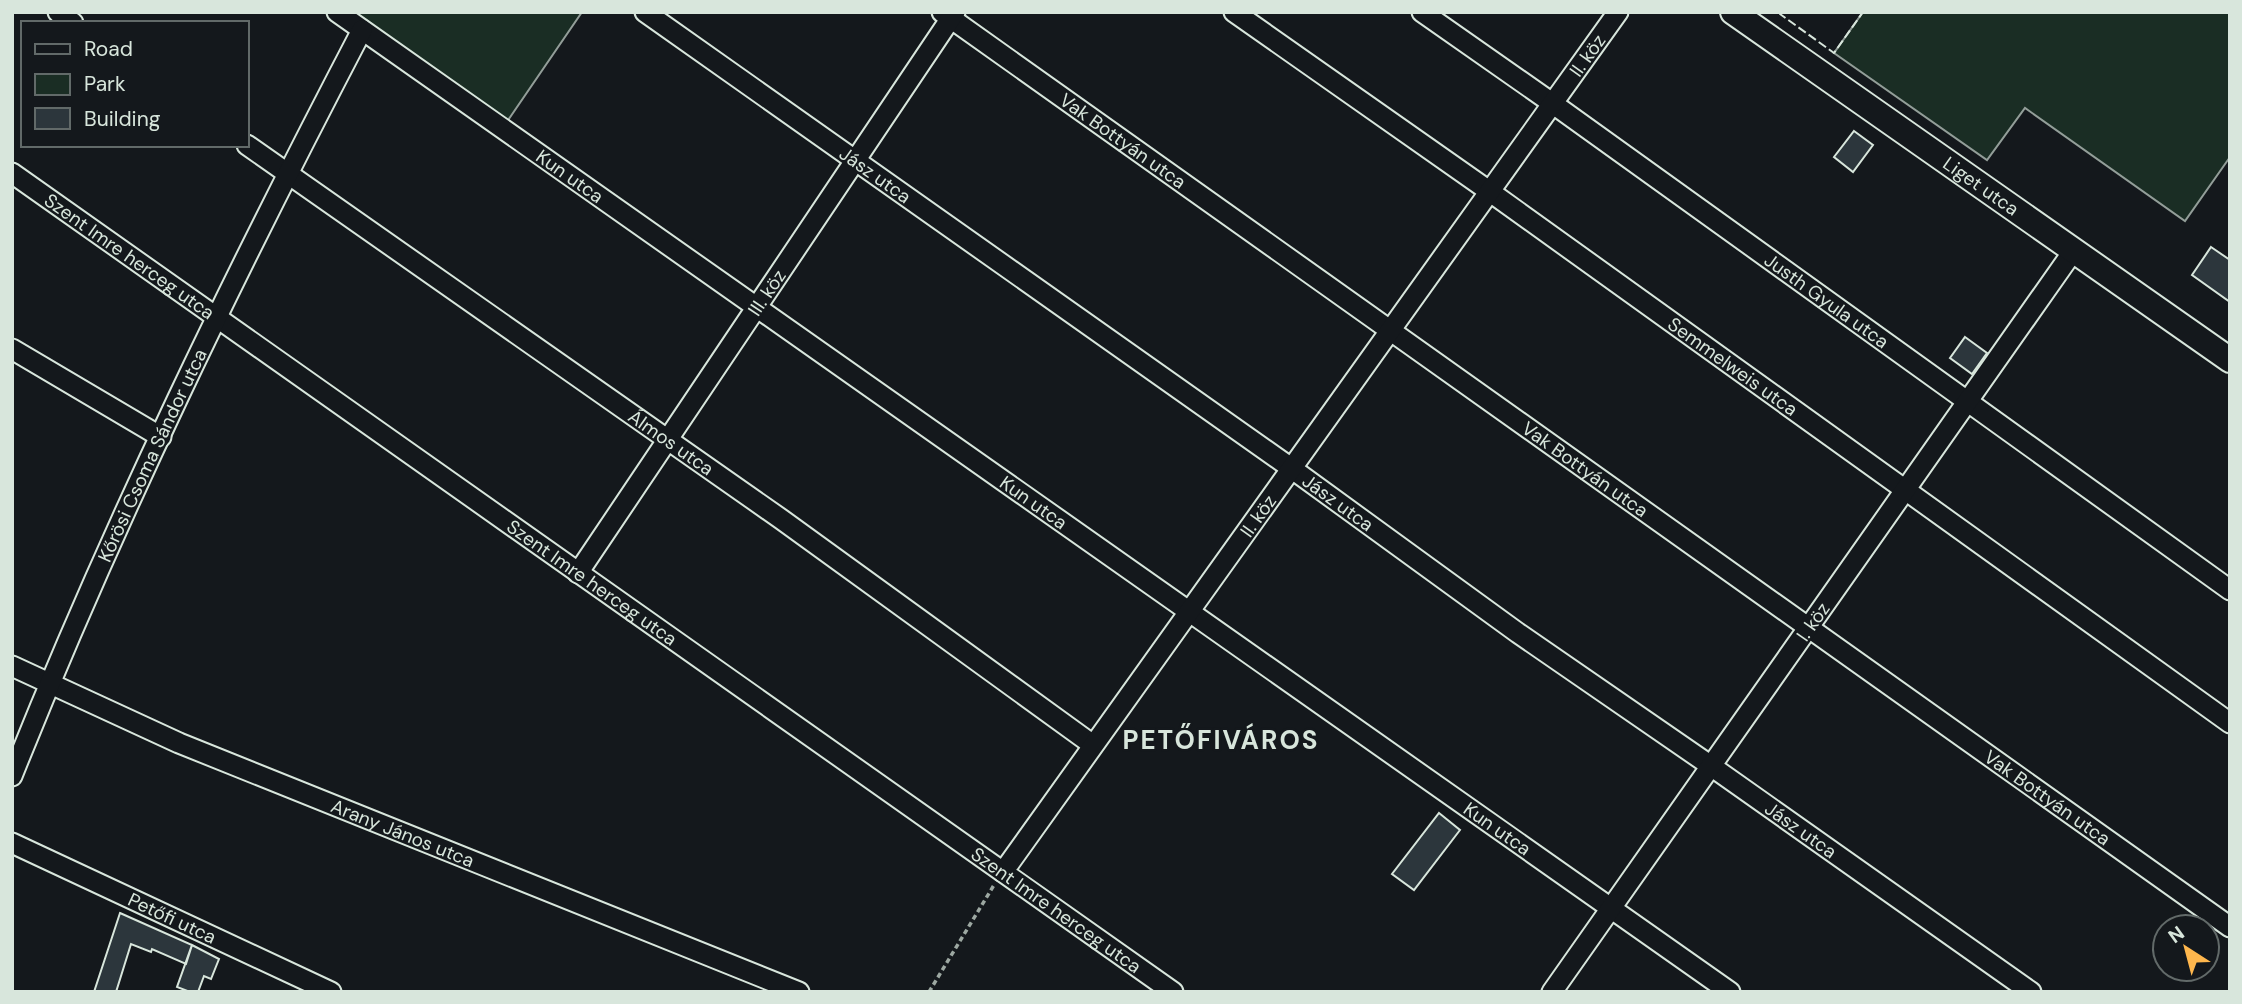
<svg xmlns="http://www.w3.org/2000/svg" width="2242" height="1004" font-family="'DM Sans',sans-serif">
  <rect width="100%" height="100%" fill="#14181c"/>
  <path fill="#1a2d24" stroke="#939e99" stroke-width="2" d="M342,12h240l-78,114z
    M1863,12h367v145l-45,64 -160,-113 -38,52 -153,-107z"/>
  <path fill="#2c363c" stroke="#d8e6dc" stroke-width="2" d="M1854,131l19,14 -20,27 -19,-15z
    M2211,247l19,13v42l-38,-27z
    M1965,337l22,16 -15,21 -22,-16z
    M1439,813l21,17 -46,60 -22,-16z
    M120,913l72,32 -6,19 -34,-15 -1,3 -20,-8 -15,48h-22z
    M192,945l27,14 -8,20 -7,-3 -6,16h-8l-13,-5z"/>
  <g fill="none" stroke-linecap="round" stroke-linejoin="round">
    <g stroke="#d8e6dc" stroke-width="23">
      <g id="minor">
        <path d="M58,12l15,11"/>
        <path id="s1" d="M337,12l1393,980"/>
        <path id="s2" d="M645,12l646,456 227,165 193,133 320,226"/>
        <path id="s3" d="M942,12l1288,915"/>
        <path id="s4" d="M1234,12l255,179 741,532"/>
        <path id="s5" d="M1422,12l130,91 678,487"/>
        <path id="s6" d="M247,145l534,374 312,226"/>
        <path id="s7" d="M12,173l1161,819"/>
        <path d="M12,349l149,88"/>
        <path id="s8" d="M578,573l377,-561"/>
        <path id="s9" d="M12,666l167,77 620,249"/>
        <path id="s10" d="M12,776c102,-255 223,-503 350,-746"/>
        <path id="s11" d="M12,843l319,149"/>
        <path id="s12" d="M1003,872l615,-860"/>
        <path id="s13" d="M1552,992l522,-742"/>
      </g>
    </g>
    <g stroke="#d8e6dc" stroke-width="28">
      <g id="major">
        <path id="s14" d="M1733,12l497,348"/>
      </g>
    </g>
    <path stroke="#9da8a2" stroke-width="3.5" stroke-dasharray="5 3.5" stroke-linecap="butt" d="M929,992l65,-107"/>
    <use href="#minor" stroke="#14181c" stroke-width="19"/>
    <use href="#major" stroke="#14181c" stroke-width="24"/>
    <path stroke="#d8e6dc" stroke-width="2" stroke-dasharray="9 3.5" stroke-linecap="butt" d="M1781,12l-1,2 54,39 29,-41"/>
  </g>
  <g text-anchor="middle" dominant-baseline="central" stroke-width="5" stroke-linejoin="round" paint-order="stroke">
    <g font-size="19" fill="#d8e6dc" stroke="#14181c">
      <text stroke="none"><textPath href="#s12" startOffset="1004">II. köz</textPath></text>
      <text stroke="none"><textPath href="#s3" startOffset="222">Vak Bottyán utca</textPath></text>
      <text stroke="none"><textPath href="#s2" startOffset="282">Jász utca</textPath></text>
      <text stroke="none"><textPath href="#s1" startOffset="285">Kun utca</textPath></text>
      <text stroke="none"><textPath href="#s14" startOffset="303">Liget utca</textPath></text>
      <text stroke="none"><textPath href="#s7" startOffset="144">Szent Imre herceg utca</textPath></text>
      <text stroke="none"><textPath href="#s8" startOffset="338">III. köz</textPath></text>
      <text stroke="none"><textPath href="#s5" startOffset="497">Justh Gyula utca</textPath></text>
      <text stroke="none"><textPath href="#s4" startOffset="612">Semmelweis utca</textPath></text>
      <text stroke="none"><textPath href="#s6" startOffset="518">Álmos utca</textPath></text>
      <text stroke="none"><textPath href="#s10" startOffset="350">Kőrösi Csoma Sándor utca</textPath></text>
      <text stroke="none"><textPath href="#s3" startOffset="789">Vak Bottyán utca</textPath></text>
      <text stroke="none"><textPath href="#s1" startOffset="852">Kun utca</textPath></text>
      <text stroke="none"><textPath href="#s2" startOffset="849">Jász utca</textPath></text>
      <text stroke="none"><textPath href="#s12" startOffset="438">II. köz</textPath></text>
      <text stroke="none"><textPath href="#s7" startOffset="710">Szent Imre herceg utca</textPath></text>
      <text stroke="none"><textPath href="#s13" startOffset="453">I. köz</textPath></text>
      <text stroke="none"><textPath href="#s3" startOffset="1356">Vak Bottyán utca</textPath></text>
      <text stroke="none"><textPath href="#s1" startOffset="1419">Kun utca</textPath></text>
      <text stroke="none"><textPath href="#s2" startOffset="1416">Jász utca</textPath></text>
      <text stroke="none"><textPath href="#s9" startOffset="425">Arany János utca</textPath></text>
      <text stroke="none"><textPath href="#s7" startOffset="1278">Szent Imre herceg utca</textPath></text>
      <text stroke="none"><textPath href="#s11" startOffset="177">Petőfi utca</textPath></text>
    </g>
    <g font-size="26" font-weight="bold" letter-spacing="2" fill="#d8e6dc" stroke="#14181c">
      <text x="1221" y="740">PETŐFIVÁROS</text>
    </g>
  </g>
  <rect width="2242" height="1004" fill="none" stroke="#d8e6dc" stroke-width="28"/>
  <rect x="21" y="21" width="228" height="126" fill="#14181c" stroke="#626a69" stroke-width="2"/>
  <rect x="35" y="44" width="35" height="10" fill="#14181c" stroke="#626a69" stroke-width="2"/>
  <text x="84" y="56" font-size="21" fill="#d8e6dc">Road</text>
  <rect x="35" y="74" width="35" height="21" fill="#1a2d24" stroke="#626a69" stroke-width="2"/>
  <text x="84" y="91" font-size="21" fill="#d8e6dc">Park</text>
  <rect x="35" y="108" width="35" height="21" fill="#2c363c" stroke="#626a69" stroke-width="2"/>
  <text x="84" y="126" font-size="21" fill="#d8e6dc">Building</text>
  <g transform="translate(2186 948) rotate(324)"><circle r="33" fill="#14181c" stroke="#626a69" stroke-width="2"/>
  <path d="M0-5L12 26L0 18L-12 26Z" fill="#ffb74d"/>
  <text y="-10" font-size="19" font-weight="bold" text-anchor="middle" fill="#d8e6dc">N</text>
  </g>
</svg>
